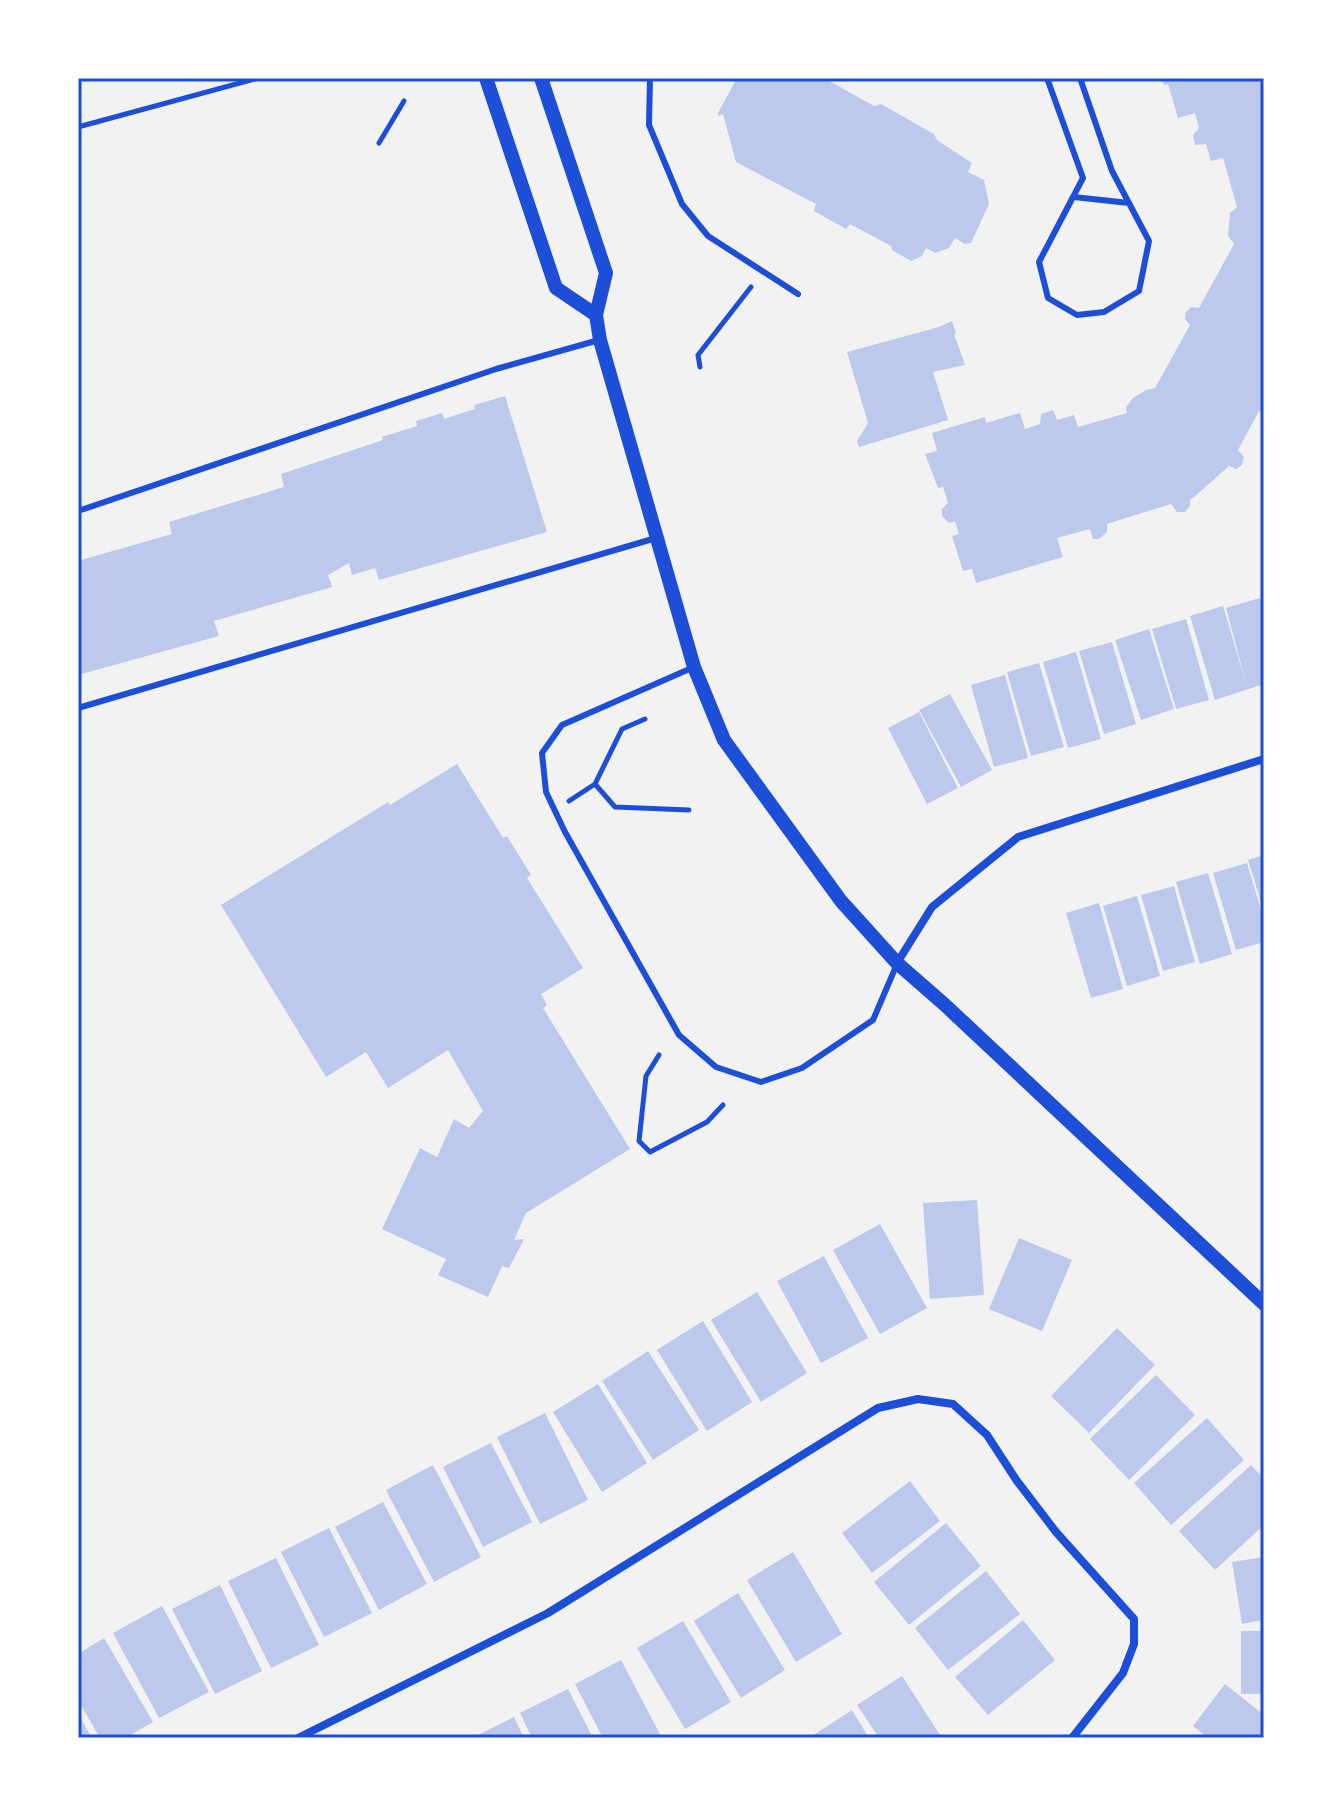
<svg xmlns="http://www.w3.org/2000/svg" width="1342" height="1816" font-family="Lato,sans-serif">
  <rect width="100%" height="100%" fill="#f2f2f2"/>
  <path fill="#bdc9ec" d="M737,78h87l50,28 7,-2 53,30 3,6 35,23 -4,9 16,8 5,24 -18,39 -6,1 -10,-6 -6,10 -14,5 -9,-5 -4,8 -11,5 -19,-11 -1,-4 -41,-22 -4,5 -32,-18 2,-7 -80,-42 -13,-48 -4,2 -1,-3z
    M1162,78h102v334l-5,-1 -21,39 6,7 -2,8 -6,4 -7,-3 -36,32 -3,1v7l-5,6h-8l-6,-8 -64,20v8l-8,7h-6l-3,-10 -33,9 6,19 -87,26 -4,-14 -9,2 -11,-35 7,-2 -4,-13 -6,2 -7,-7v-7l6,-6 -5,-16 -5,1 -13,-34 12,-3 -5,-18 53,-16 1,6 34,-10 5,16 15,-5 1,-10 12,-4 4,10 17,-5 4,12 49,-14 -1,-6 7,-9 13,-8 9,-2 35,-63 -5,-6 1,-7 5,-5 8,1 35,-64 -6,-8 2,-23 7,-6 -14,-49 -12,3 -5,-17 -11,1 -2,-10 6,-7 -4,-15 -17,5 -10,-34 -4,1z
    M952,321l4,12 -2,1 11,31 -32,7 15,48 -89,27 -2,-6 11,-18 -21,-71 92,-25z
    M505,396l42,136 -168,48 -4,-12 -23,7 -3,-12 -21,12 4,12 -118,34 5,15 -141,39v-114l94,-27 -3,-12 115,-35 -3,-13 102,-34 -1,-3 35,-11 -1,-5 26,-8 2,6 31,-10 -1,-4z
    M1260,598l4,14v72l-49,16 -25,-84 33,-10 23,77 -20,-75z
    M1186,619l23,81 -33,9 -24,-80z
    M1149,629l25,80 -33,11 -26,-80z
    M1112,642l24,82 -32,10 -25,-83z
    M1076,652l25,87 -33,9 -25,-86z
    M1039,663l25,84 -33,9 -24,-84z
    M1005,675l23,83 -34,9 -23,-82z
    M950,694l42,76 -31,17 -42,-77z
    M919,712l39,76 -31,16 -39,-76z
    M457,764l46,74 4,-2 24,39 -4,3 56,90 -42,26 6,11 -4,3 87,141 -104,64 -12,27 10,-1 -15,29 -7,-2 -14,31 -50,-22 8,-16 -64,-30 38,-81 17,9 17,-38 15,9 14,-17 -35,-61 -60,38 -22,-36 -40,25 -105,-172 167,-103 2,3z
    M1264,855v54h-1l-15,-49z
    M1247,863l17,57v22l-28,8 -23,-77z
    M1208,873l24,81 -32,10 -24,-82z
    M1174,886l21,76 -32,9 -22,-76z
    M1137,896l23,80 -33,10 -24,-80z
    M1099,903l24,86 -32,9 -25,-85z
    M977,1200l7,95 -54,4 -7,-96z
    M880,1224l47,84 -47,26 -47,-84z
    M1019,1238l53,22 -30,71 -53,-22z
    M824,1256l44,82 -47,25 -44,-82z
    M757,1292l50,81 -46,29 -50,-82z
    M703,1321l49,81 -45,29 -50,-81z
    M1117,1328l38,37 -66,68 -38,-37z
    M648,1351l51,79 -46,30 -51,-79z
    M1156,1375l39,40 -66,65 -39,-41z
    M598,1384l49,79 -45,29 -49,-80z
    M545,1413l43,87 -48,24 -43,-87z
    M1207,1418l37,42 -73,65 -37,-42z
    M491,1443l41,79 -49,25 -40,-80z
    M433,1465l48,92 -47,25 -48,-92z
    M1251,1465l13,14v46l-49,45 -36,-39z
    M910,1481l30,40 -68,52 -30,-40z
    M383,1502l44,82 -48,26 -44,-83z
    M946,1523l35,43 -72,59 -35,-43z
    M329,1528l43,85 -48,24 -43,-85z
    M793,1552l49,82 -46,28 -49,-82z
    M1264,1557v63l-22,4 -10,-62z
    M276,1558l43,87 -48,23 -43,-87z
    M986,1571l34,43 -72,56 -33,-42z
    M220,1585l42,86 -47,23 -43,-85z
    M738,1593l47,77 -44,28 -47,-77z
    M162,1606l47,86 -50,26 -46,-85z
    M1023,1620l32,40 -67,55 -33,-38z
    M683,1621l48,81 -46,27 -48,-81z
    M1241,1631h23v63h-23z
    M104,1638l49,84 -28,16h-25l-22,-38v-46z
    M621,1660l41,78h-59l-28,-54z
    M902,1676l40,62h-63l-22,-33z
    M1225,1684l39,31v23h-56l-15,-12z
    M568,1689l25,49h-61l-12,-25z
    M852,1710l17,28h-60z
    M78,1714l14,24h-14z
    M514,1717l10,21h-52z"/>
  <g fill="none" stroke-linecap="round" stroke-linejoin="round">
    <path stroke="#1d4ed8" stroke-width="5" d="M78,127l180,-49
      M379,143l25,-42
      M700,367l-2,-12 53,-68
      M595,784l20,23 74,3
      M569,801l26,-17 27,-55 23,-10
      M659,1055l-13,21 -7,65 11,11 57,-30 16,-17
      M78,1099v36"/>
    <path stroke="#1d4ed8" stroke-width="6" d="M650,78l-1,47 33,79 26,32 90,58
      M958,78h35
      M1047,78l36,100 -44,84 9,36 29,17 27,-3 35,-21 10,-50 -37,-70 -32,-93
      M1074,197l55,6
      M78,511l418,-142 103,-29
      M694,667l-132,58 -20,28 4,39 19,40 114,203 37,32 45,15 41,-14 71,-48 24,-56
      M78,708l578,-170"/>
    <path stroke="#1d4ed8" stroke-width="8" d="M897,963l35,-56 86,-70 246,-78
      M298,1738l250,-125 330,-205 40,-9 35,5 34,31 30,46 39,51 78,87v25l-11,29 -51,65"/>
    <path stroke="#1d4ed8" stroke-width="14" d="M486,78l70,210 40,27
      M541,78l65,195 -10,42 4,25 94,327 30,73 117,161 56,62 48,42 319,299"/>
  </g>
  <rect width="1342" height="1816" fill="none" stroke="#ffffff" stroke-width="160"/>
  <rect x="80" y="80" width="1182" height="1656" fill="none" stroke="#1d4ed8" stroke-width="3"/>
</svg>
